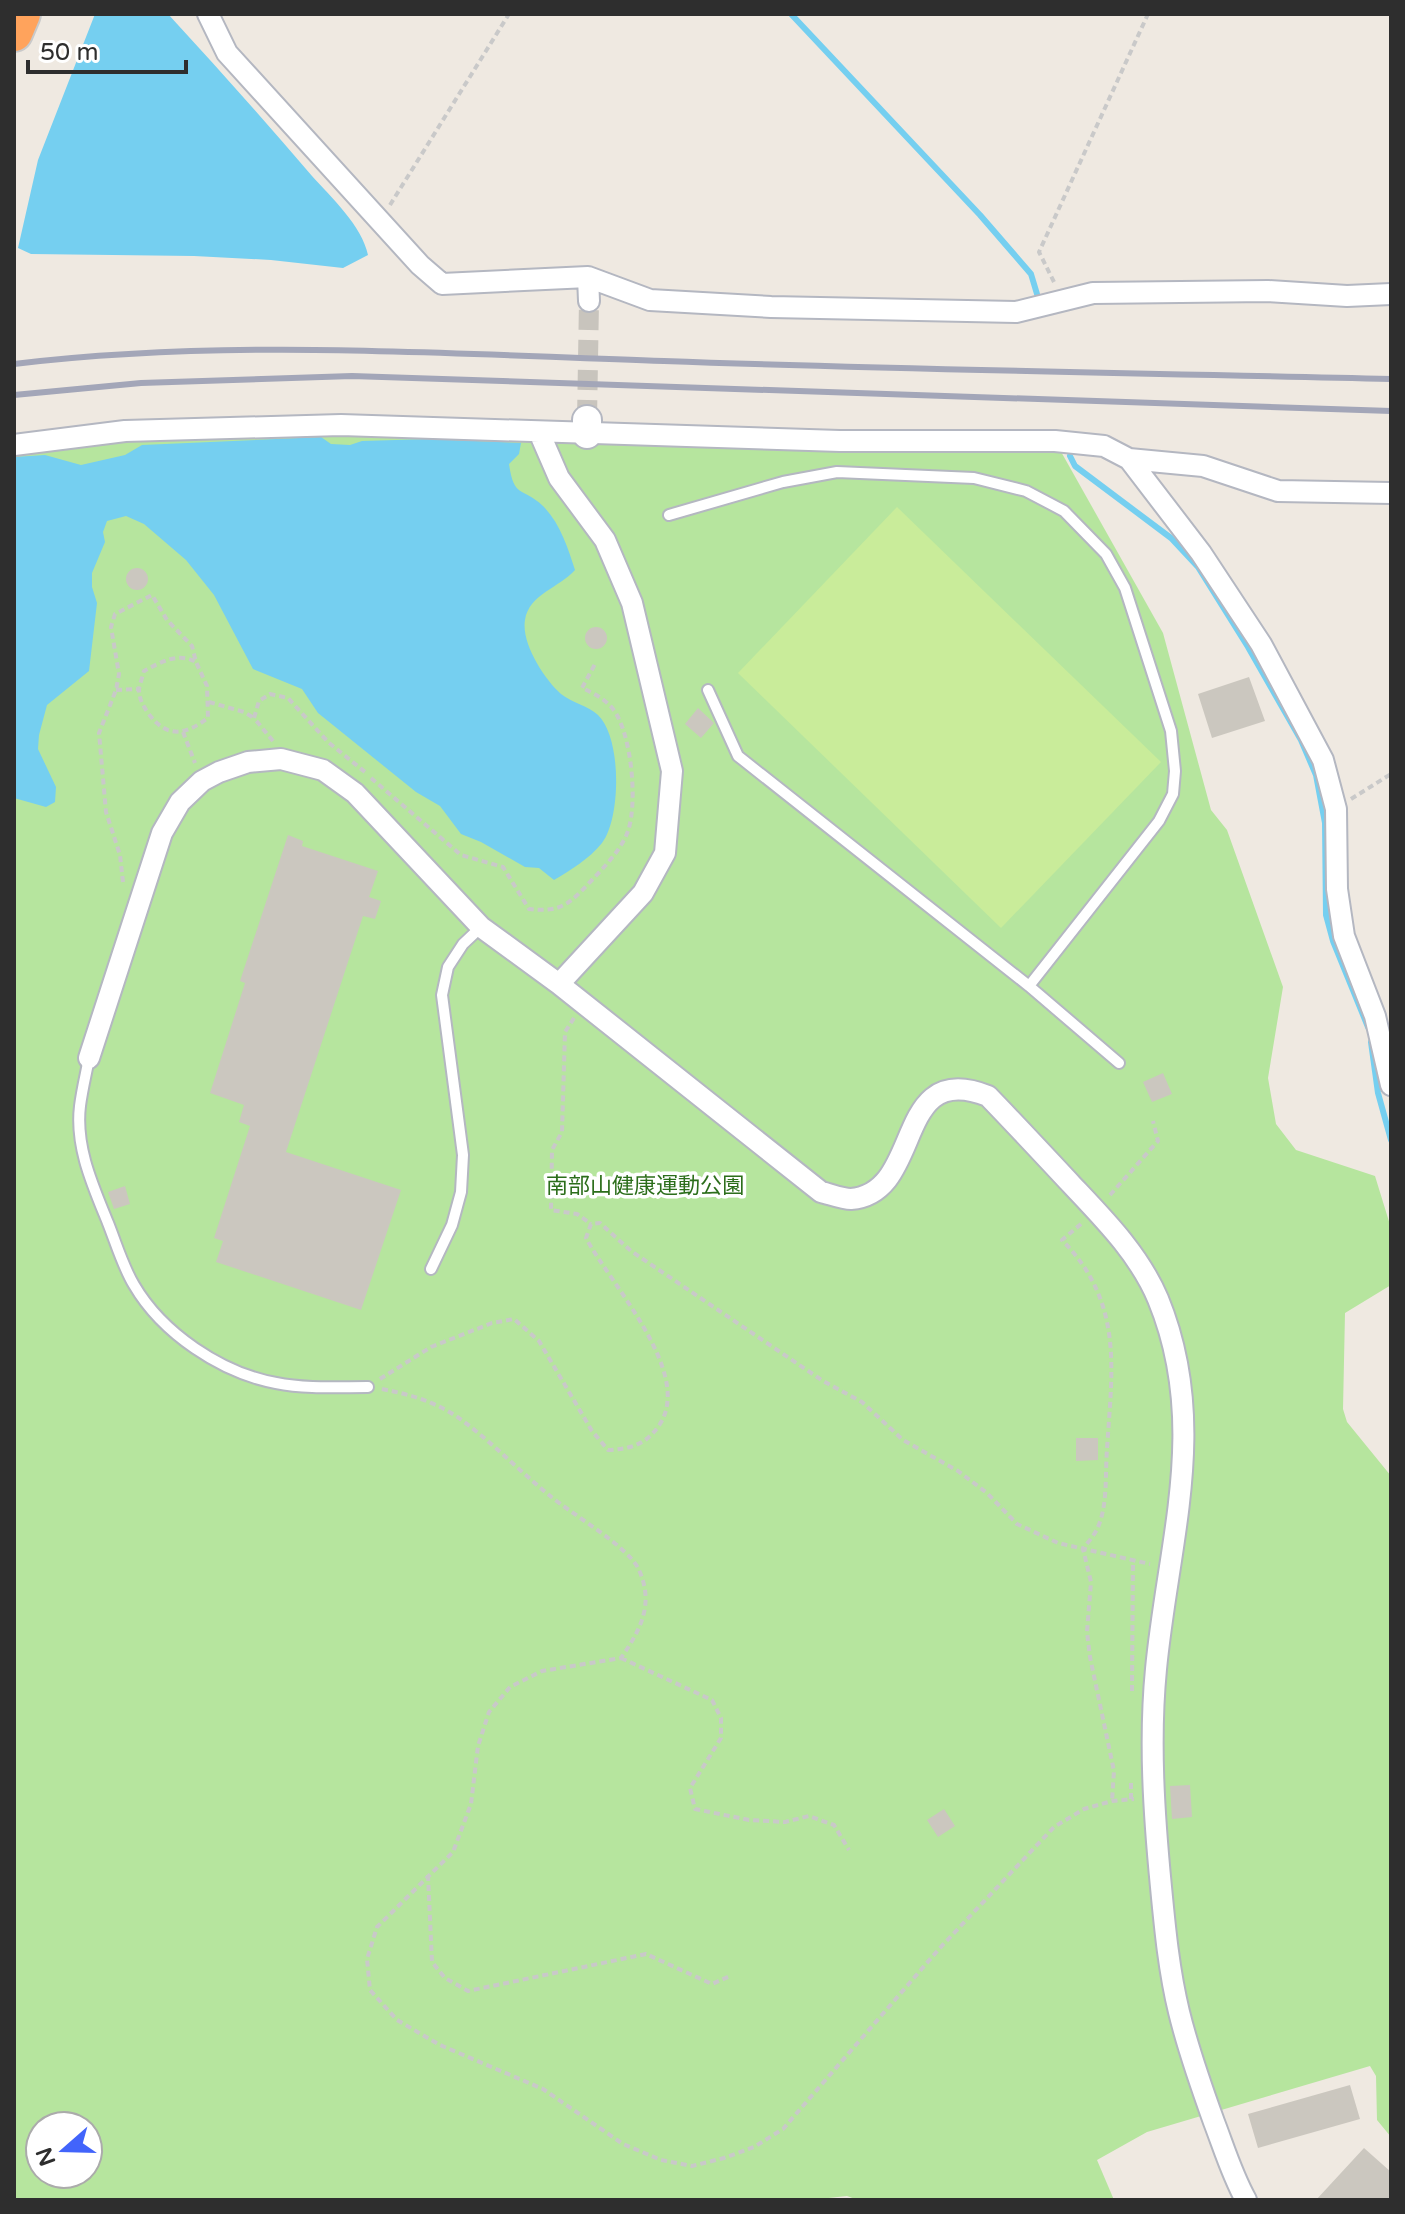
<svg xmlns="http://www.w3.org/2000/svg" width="1405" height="2214" font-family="'Varela Round','Noto Sans JP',sans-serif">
  <rect width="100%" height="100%" fill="#efe9e1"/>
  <path fill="#b6e59e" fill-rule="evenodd" d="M125,431l930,10 108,192 48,177 16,20 56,157 -15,91 8,46 20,26 79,26 16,52v57l-46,28 -2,96 4,13 44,54v661l-14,-17 -1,-44 -6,-10 -223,66 -50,28 17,40h-256l-11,-4 -37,4h-796v-1755zM40,2126h48v48h-48z"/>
  <path fill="#c9ec9a" d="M897,507l264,255 -160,166 -263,-255z"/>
  <path fill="#75cff0" d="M95,14h73c49,53 97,107 144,162 20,22 50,50 56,79l-25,13 -72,-8 -77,-4 -163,-2 -13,-6 20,-88z
    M321,437l10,7 19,1 12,-4 67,-2 92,4 -2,11 -10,10c5,35 13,22 34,42 17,17 25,42 32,64 -16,18 -46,24 -50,50 -4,23 19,59 36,74 11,9 28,12 37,21 24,23 23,103 4,128 -13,16 -31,27 -48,37l-15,-12 -14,-1 -44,-25 -20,-8 -21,-28 -24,-14 -98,-79 -16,-24 -49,-20 -39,-74 -28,-35 -42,-36 -18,-8 -19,5 -4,11 2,10 -13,31v14l5,16 -8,68 -42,34 -8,30 -1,14 18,38 -1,15 -9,5 -32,-9v-341l31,-2 36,10 44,-10 17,-10z"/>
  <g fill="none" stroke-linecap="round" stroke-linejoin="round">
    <path stroke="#75cff0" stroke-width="6" d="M791,14l189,201 51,59 6,20
      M1070,456l5,10 96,72 27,29 50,80 53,93 15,35 9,48 1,92 7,26 35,86
      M1371,1042l7,51 13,47"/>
  </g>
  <path fill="#cbc7bf" d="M126 579a11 11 0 1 1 22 0a11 11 0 1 1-22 0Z
    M585 638a11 11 0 1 1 22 0a11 11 0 1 1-22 0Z
    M1249,677l16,44 -53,17 -14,-44z
    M698,708l16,15 -13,15 -16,-14z
    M288,835l15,6 -1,5 76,25 -9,26 12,4 -6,18 -12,-3 -77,236 115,38 -40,120 -145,-48 7,-21 -9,-3 36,-112 -11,-4 5,-17 -34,-12 35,-110 -5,-2z
    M1163,1073l9,21 -20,8 -9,-20z
    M125,1186l5,18 -16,5 -6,-17z
    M1076,1438h22v22l-22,1z
    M1190,1785l2,32 -20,2 -2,-33z
    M944,1809l11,17 -17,11 -11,-17z
    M1350,2085l10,34 -102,29 -10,-34z
    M1364,2148l27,24v28h-75z"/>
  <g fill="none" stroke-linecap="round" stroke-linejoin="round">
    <path stroke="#c8c4bd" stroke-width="20" stroke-dasharray="20 10" stroke-linecap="butt" d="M587,420l2,-119"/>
    <g stroke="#b4b7c1" stroke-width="14">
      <path id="lane" d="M669,515l114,-33 54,-10 137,6 52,13 38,20 42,43 19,34 46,143 4,40 -2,23 -14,27 -130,165
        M708,690l30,66 291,230 90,77
        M89,1058c-3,16 -7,32 -9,48 -5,41 13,80 28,117 8,20 15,44 26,62 28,48 87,88 142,98 30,6 61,4 92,4
        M431,1269l21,-44 9,-33 2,-37 -21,-160 6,-28 15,-23 18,-17"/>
    </g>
    <g stroke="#b4b7c1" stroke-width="24">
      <path id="street" d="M208,14l19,39 193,212 22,19 146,-7 62,23 121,7 245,5 77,-19 175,-2 79,5 44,-2
        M588,277l1,24
        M539,432l20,46 46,62 27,63 40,168 -7,82 -22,40 -84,91
        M14,445l111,-14 216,-6 499,16h215l49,5 25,13 74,7 75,25 113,2
        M1129,459l72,94 60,91 62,116 13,49 1,80 7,47 31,80 16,69
        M89,1058l73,-225 18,-31 22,-21 17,-9 29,-10 33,-3 42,11 32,23 126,134 78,57 262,208c9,2 21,7 30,7 74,-6 41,-141 137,-103 28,29 55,58 83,88 33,35 68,70 87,115 52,126 10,243 -2,370 -7,72 -2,146 5,218 4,42 8,84 18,125 9,37 22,74 35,110 10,26 18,53 32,78"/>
    </g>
    <g stroke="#b4b7c1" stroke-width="32">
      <path id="secondary" d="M587,434v-14"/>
    </g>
    <g stroke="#c9c9c9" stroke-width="40">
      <path id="highway" d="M14,33l8,-19"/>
    </g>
    <path stroke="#c9c9c9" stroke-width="4" stroke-dasharray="6 4" stroke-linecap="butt" d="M390,205l119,-191
      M1054,282l-15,-30 109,-238
      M116,690l23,-1
      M209,702l35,10 10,6
      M183,732l12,31
      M273,741l-19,-23 5,-17 11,-7 18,4 40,44 37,30
      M371,778l90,77 42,12 26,42c33,4 41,-6 63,-29 13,-14 26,-27 34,-44 13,-27 6,-103 -13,-127 -8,-10 -20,-16 -31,-21l13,-24
      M1351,799l40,-25
      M123,882l-3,-27 -14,-43 -7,-79 17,-43 3,-16 -8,-47 4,-13 37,-19 15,25 25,26 4,16 11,24 1,32c-23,17 -41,21 -60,-5 -5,-8 -9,-14 -9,-24 1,-6 4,-13 5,-18 17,-9 34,-19 52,-9
      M574,1018l-9,14 -3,100 -10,18 -1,60 26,4 14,10
      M1110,1195l48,-54 -5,-20
      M1081,1224l-19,16c62,63 50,129 45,209 -2,25 1,58 -10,80 -3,7 -10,14 -14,20l8,33 -4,50 3,25 24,114 -2,30
      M380,1379l51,-32 61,-24 22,-4 25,22 53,90 16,19c23,-1 39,-6 52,-26 33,-52 -49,-139 -74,-186l5,-14 9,-1 31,28 192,130 39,21 41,38 55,31 29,22 30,31 41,19 92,21
      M382,1389c26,5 51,12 74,27 33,23 61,53 93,79 21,18 77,50 89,73 17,35 3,61 -17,90l-79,13 -32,16 -21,25 -11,34 -7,58 -18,48 -76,75 -10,32 3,31 27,30 43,25 103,44 80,55 38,16 31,6 32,-8 30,-11 29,-18 156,-180 115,-122 30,-18 28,-8 22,-2
      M621,1658l91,42 9,18v20l-31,50 5,21 54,11 36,2 24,-6 25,9 15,25
      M1132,1691l1,-130
      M1131,1799v-19
      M428,1875l4,87 13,16 23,13 178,-37 66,30 18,-8"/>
    <use href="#lane" stroke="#fff" stroke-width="10"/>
    <use href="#street" stroke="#fff" stroke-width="20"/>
    <use href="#secondary" stroke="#fff" stroke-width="28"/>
    <use href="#highway" stroke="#ffa35c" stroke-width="36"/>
    <path stroke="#a3a6b8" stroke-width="6" d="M14,364c216,-26 434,-10 650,-3 242,9 485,12 727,18
      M14,395l127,-12 211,-7 1039,35"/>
  </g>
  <g text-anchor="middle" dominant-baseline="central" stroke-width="7" stroke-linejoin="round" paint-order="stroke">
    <g font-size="22" fill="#2c6e1b" stroke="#fff">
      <text x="645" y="1186">南部山健康運動公園</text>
    </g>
  </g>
  <rect width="1405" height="2214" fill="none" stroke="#2e2e2e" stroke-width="32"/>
  <g transform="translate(64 2150) rotate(250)"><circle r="38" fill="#ffffff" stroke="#ababab" stroke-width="2"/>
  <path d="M0-6L14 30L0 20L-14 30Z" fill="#4264fb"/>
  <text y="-12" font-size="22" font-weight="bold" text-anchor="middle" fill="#2e2e2e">N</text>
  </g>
  <path d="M28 60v12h158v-12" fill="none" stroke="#2e2e2e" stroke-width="4"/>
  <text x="40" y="60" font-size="24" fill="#2e2e2e" stroke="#ffffff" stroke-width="6" paint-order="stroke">50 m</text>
</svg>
